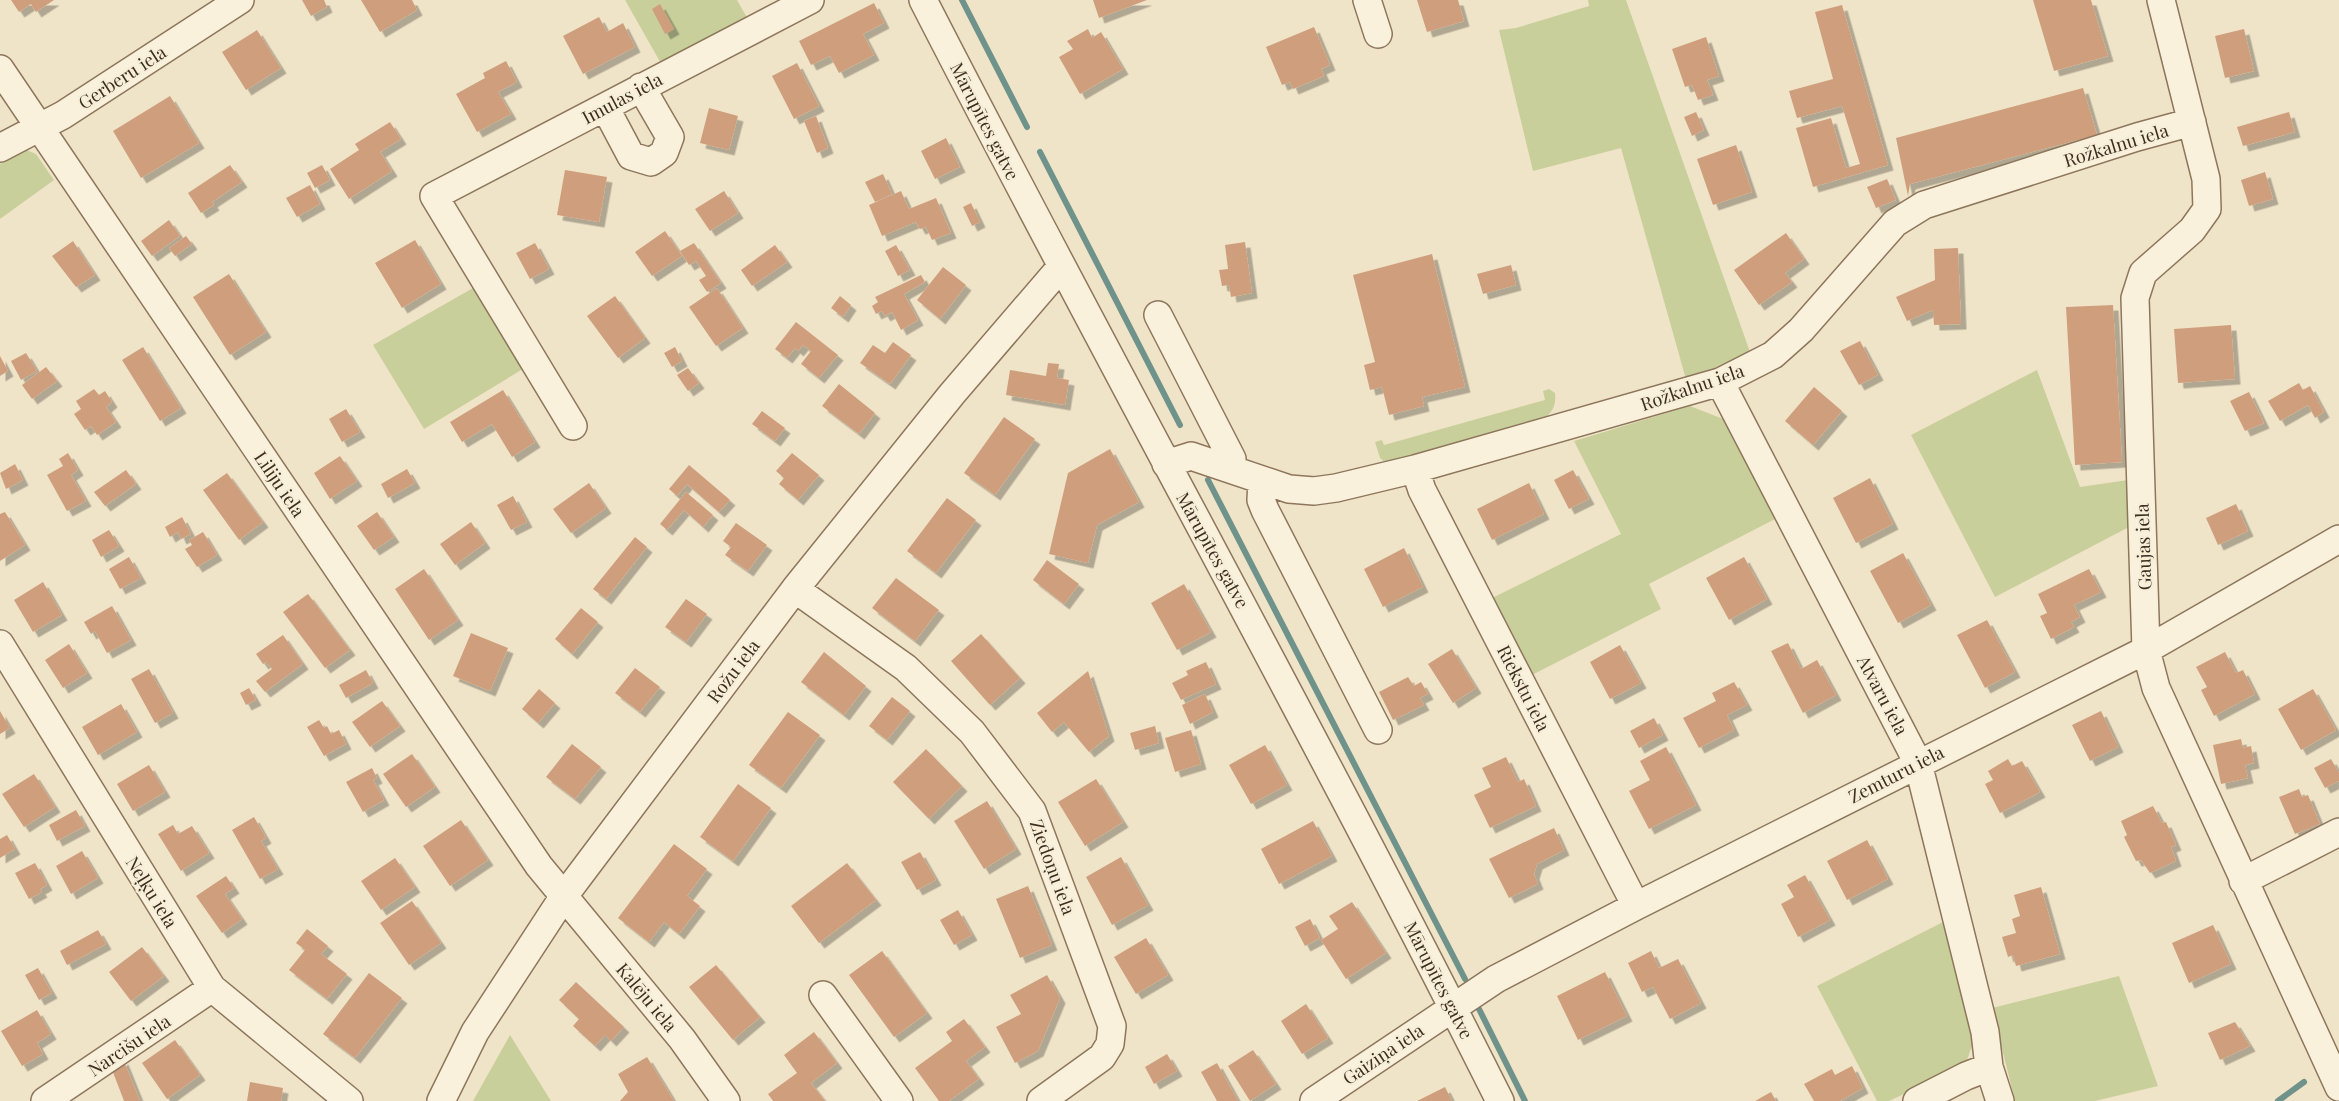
<svg xmlns="http://www.w3.org/2000/svg" width="2339" height="1101" font-family="'Playfair Display',serif">
  <defs>
    <filter id="shadow"><feDropShadow dx="5.5" dy="5.5" stdDeviation="0" flood-color="#0004"/></filter>
  </defs>
  <rect width="100%" height="100%" fill="#f0e4c8"/>
  <path fill="#c9cf9b" d="M625,0h112l13,23 -87,44z
    M1588,0h38l125,355 -64,28 -66,-235 -88,23 -34,-141 17,-2 73,-22z
    M24,149l12,5 18,26 -54,39v-55z
    M473,288l50,81 -99,60 -51,-84z
    M2037,370l43,117 48,-7 1,47 -134,70 -84,-162z
    M1549,389l6,4c2,16 -6,23 -19,31l-150,39 -6,-5 -5,-16 7,-2 2,5 161,-45 -2,-9z
    M1690,406l41,16 46,96 -128,66 12,25 -131,67 -40,-77 131,-65 -47,-93z
    M1945,921l29,119 -9,26 -76,35h-12l-60,-115z
    M2119,976l39,110 -63,15h-80l-23,-93z
    M510,1035l41,66h-78z"/>
  <g fill="none" stroke-linecap="round" stroke-linejoin="round">
    <path stroke="#6f938a" stroke-width="6" d="M962,0l65,127
      M1040,152l140,273
      M1208,480l257,499
      M1479,1009l46,92
      M2278,1101l26,-19"/>
  </g>
  <path fill="#cf9f7d" filter="url(#shadow)" d="M11,0h43l-18,12 -5,-8 -12,8z
    M302,0h22l3,7 -16,9z
    M361,0h51l5,10 -37,22z
    M1093,0h54l-48,18z
    M1417,0h41l6,21 -37,11z
    M2033,0h58l17,56 -54,15z
    M874,3l10,20 -21,11 11,21 -35,18 -9,-17 -19,9 -12,-24z
    M660,4l14,25 -9,5 -13,-25z
    M1842,5l46,160 -75,22 -17,-59 35,-10 15,50 14,-4 -18,-58 -45,12 -8,-27 44,-12 -18,-67z
    M599,17l8,15 16,-9 12,24 -52,27 -20,-38z
    M1314,27l16,38 -9,4 3,7 -31,13 -3,-7 -8,3 -16,-38z
    M1088,29l4,9 9,-6 22,37 -43,25 -21,-37 14,-8 -6,-8z
    M2244,29l10,42 -29,7 -10,-42z
    M257,30l24,38 -35,22 -24,-38z
    M1706,37l13,39 -12,4 6,15 -15,5 -6,-15 -7,2 -13,-38z
    M506,61l11,21 -19,10 13,22 -34,18 -21,-38 29,-16 -2,-5z
    M797,63l22,43 -25,13 -22,-43z
    M2083,88l14,47 -187,49 -2,12 -12,-58z
    M170,96l29,47 -58,35 -28,-47z
    M709,108l29,8 -9,34 -29,-7z
    M1696,112l8,18 -12,6 -8,-19z
    M2289,112l6,20 -52,14 -6,-19z
    M816,116l12,32 -11,5 -13,-32z
    M390,122l11,17 -21,13 12,19 -43,28 -19,-30 29,-19 -4,-6z
    M946,138l14,29 -25,12 -14,-28z
    M1736,145l16,47 -39,13 -16,-46z
    M230,165l12,17 -30,20 2,3 -13,8 -13,-20z
    M322,165l8,15 -15,8 -8,-15z
    M565,170l42,7 -8,45 -42,-7z
    M2265,172l8,27 -24,7 -8,-26z
    M883,174l9,20 -17,8 -10,-20z
    M1887,179l9,21 -20,8 -9,-21z
    M310,185l10,19 -23,13 -11,-19z
    M724,191l14,22 -28,18 -15,-22z
    M901,191l8,18 27,-11 15,35 -19,7 -6,-13 -6,2 -4,-7 -34,14 -13,-31z
    M971,203l9,19 -8,4 -9,-19z
    M169,220l11,16 -28,20 -11,-15z
    M665,231l17,25 -30,20 -17,-24z
    M1786,233l18,26 -19,14 7,9 -33,23 -25,-35z
    M186,236l6,8 -17,12 -6,-8z
    M415,240l26,44 -39,24 -27,-45z
    M73,241l22,34 -19,12 -24,-31z
    M1245,242l7,51 -21,4 -2,-12 -7,1 -3,-16 9,-1 -3,-24z
    M535,243l14,26 -19,10 -14,-26z
    M694,243l27,40 -14,9 -8,-12 7,-4 -10,-15 -7,4 -9,-14z
    M775,245l12,17 -35,24 -11,-16z
    M896,245l14,25 -12,6 -13,-25z
    M1958,248l3,76 -27,1 -1,-15 -26,11 -11,-24 39,-17 -1,-31z
    M1432,254l33,133 -43,10 2,9 -35,9 -7,-28 -12,3 -6,-25 11,-3 -22,-87z
    M1511,265l5,20 -33,9 -6,-20z
    M943,267l23,18 -26,34 -23,-19z
    M229,274l37,58 -36,23 -37,-58z
    M921,275l4,7 -21,12 14,26 -17,10 -9,-18 -7,4 -3,-5 -6,3 -4,-8 6,-4 -3,-5z
    M717,288l26,40 -27,18 -27,-39z
    M615,296l30,42 -27,20 -31,-42z
    M840,296l11,9 -8,12 -12,-9z
    M2113,305l9,157 -47,3 -9,-158z
    M796,322l42,33 -19,23 -18,-14 10,-13 -8,-6 -5,6 -3,-3 -8,10 -12,-9z
    M2231,325l4,54 -57,4 -4,-54z
    M1860,341l18,34 -19,10 -19,-34z
    M893,342l18,13 -21,29 -30,-21 13,-18 12,8z
    M143,347l38,61 -21,13 -38,-61z
    M675,347l7,14 -10,6 -8,-14z
    M26,353l11,18 -16,9 -10,-19z
    M0,356l8,15 -8,5z
    M1048,363l11,1 -2,14 12,2 -4,25 -59,-10 4,-25 36,6z
    M46,367l11,14 -25,18 -10,-14z
    M688,368l11,15 -11,8 -11,-16z
    M2299,383l4,7 7,-4 14,26 -9,6 -7,-13 -28,16 -12,-20z
    M839,384l36,29 -16,21 -37,-28z
    M1814,387l28,24 -29,34 -28,-24z
    M94,389l5,6 6,-4 7,11 -6,5 10,15 -19,13 -6,-9 -6,4 -11,-16 7,-5 -5,-8z
    M503,390l32,52 -23,15 -20,-33 -30,18 -12,-20z
    M2249,392l15,31 -19,8 -15,-30z
    M346,409l14,23 -18,10 -13,-23z
    M762,411l23,17 -10,13 -23,-17z
    M1004,417l31,22 -40,56 -31,-22z
    M1110,449l29,53 -42,23 -9,38 -39,-9 19,-81z
    M68,453l10,17 -7,5 15,26 -19,10 -20,-36 16,-9 -4,-7z
    M792,453l27,22 -21,25 -19,-16 5,-6 -8,-7z
    M340,456l17,25 -27,18 -16,-26z
    M15,464l8,16 -17,9 -6,-16z
    M689,465l41,35 -11,12 -32,-28 -10,12 -8,-7z
    M407,469l8,14 -27,15 -7,-14z
    M126,470l10,14 -31,22 -11,-14z
    M1573,470l16,29 -20,10 -15,-29z
    M227,473l36,49 -24,18 -36,-50z
    M1870,478l23,46 -37,19 -23,-45z
    M589,483l17,25 -35,25 -18,-24z
    M1529,483l15,31 -52,26 -15,-31z
    M686,492l27,23 -10,12 -19,-17 -17,20 -7,-6z
    M513,496l14,26 -16,8 -14,-25z
    M947,498l29,22 -40,53 -29,-22z
    M2236,504l12,27 -30,14 -12,-27z
    M5,512l20,33 -25,16v-47z
    M377,512l17,25 -20,13 -17,-24z
    M182,517l9,17 -10,5 -3,-7 -8,5 -5,-10z
    M471,522l14,21 -30,22 -15,-21z
    M736,523l31,22 -19,26 -23,-16 6,-8 -8,-6z
    M109,530l10,16 -18,11 -9,-17z
    M203,532l14,23 -20,12 -12,-18 7,-4 -3,-5z
    M635,537l12,10 -41,52 -13,-10z
    M1404,548l19,39 -40,20 -19,-38z
    M1903,553l28,52 -33,18 -28,-52z
    M129,557l12,21 -21,11 -11,-20z
    M1744,557l23,42 -38,21 -23,-42z
    M1047,560l32,24 -15,20 -31,-24z
    M424,569l34,51 -29,20 -34,-51z
    M2089,569l12,23 -27,13 6,12 -9,5 3,5 -23,12 -11,-23 7,-3 -9,-19z
    M896,578l43,32 -24,31 -43,-33z
    M43,582l19,33 -29,17 -19,-32z
    M1184,584l27,48 -34,18 -26,-47z
    M308,594l42,56 -25,18 -42,-56z
    M686,599l21,15 -21,28 -21,-15z
    M112,606l19,34 -24,13 -12,-22 -4,3 -7,-12z
    M581,608l17,14 -26,32 -17,-15z
    M1987,620l28,52 -30,16 -28,-53z
    M471,633l37,15 -18,43 -37,-15z
    M981,634l39,44 -30,27 -39,-44z
    M283,635l20,29 -38,28 -9,-11 16,-12 -6,-7 -3,2 -7,-10z
    M1788,643l13,26 16,-9 19,35 -33,18 -32,-62z
    M69,644l18,29 -24,15 -18,-28z
    M1620,645l21,38 -31,16 -20,-37z
    M1452,649l24,39 -23,15 -25,-39z
    M824,652l42,34 -22,29 -43,-33z
    M2225,652l11,21 7,-3 12,24 -41,22 -13,-26 6,-3 -11,-20z
    M1206,662l10,22 -35,16 -9,-17 16,-8 -2,-4z
    M635,668l25,19 -20,25 -25,-19z
    M149,669l24,44 -18,10 -24,-44z
    M366,670l7,13 -27,15 -7,-13z
    M1088,671l21,65 -20,16 -25,-30 -12,10 -15,-19z
    M1408,677l6,9 7,-4 7,12 -8,4 4,7 -31,15 -14,-28z
    M1734,682l13,23 -20,10 7,15 -35,18 -16,-30 33,-17 -4,-8z
    M249,688l7,12 -10,5 -6,-12z
    M539,689l16,14 -17,20 -16,-14z
    M2313,689l23,41 -35,20 -23,-41z
    M1205,694l8,18 -23,12 -8,-19z
    M892,697l18,14 -23,29 -18,-14z
    M382,701l18,25 -30,21 -18,-25z
    M121,704l16,28 -39,23 -16,-28z
    M0,711l10,17 -10,6z
    M2101,711l17,36 -28,14 -18,-36z
    M788,712l32,23 -39,53 -32,-23z
    M1654,718l9,17 -24,13 -9,-17z
    M319,720l5,8 3,-2 4,8 8,-4 7,14 -22,12 -17,-29z
    M1155,726l4,17 -24,7 -5,-17z
    M1191,730l10,34 -26,8 -10,-34z
    M2241,739l2,9 8,-2 3,17 -9,2 3,13 -27,6 -8,-39z
    M572,744l29,23 -26,32 -29,-22z
    M1265,745l22,40 -36,19 -22,-39z
    M1666,747l30,58 -47,24 -20,-38 21,-11 -10,-19z
    M926,749l36,37 -33,33 -36,-37z
    M412,754l23,33 -29,20 -23,-33z
    M1506,757l12,25 6,-3 12,27 -46,22 -16,-33 17,-8 -9,-19z
    M2008,759l4,7 10,-5 18,31 -40,21 -15,-29 8,-4 -5,-9z
    M2331,759l8,14v8l-14,7 -11,-20z
    M149,765l16,27 -32,19 -16,-27z
    M372,768l5,10 -4,2 11,20 -21,12 -17,-30z
    M34,774l21,33 -31,20 -22,-33z
    M1096,779l27,43 -38,24 -27,-44z
    M738,784l33,24 -38,53 -33,-24z
    M2299,789l3,8 6,-2 12,29 -25,10 -16,-37z
    M987,801l29,48 -32,20 -30,-48z
    M2153,806l9,17 4,-1 10,23 -5,2 5,14 -26,12 -9,-13 -5,1 -12,-24 3,-2 -6,-14z
    M76,810l9,16 -28,15 -8,-16z
    M254,817l12,21 -5,3 17,28 -18,10 -28,-49z
    M461,820l27,40 -38,26 -27,-40z
    M1313,821l19,35 -53,28 -18,-35z
    M173,825l5,9 14,-8 17,27 -28,18 -23,-37z
    M1554,828l10,22 -27,14 -3,10 4,10 -29,14 -20,-39z
    M7,835l8,14 -15,9v-19z
    M1867,840l21,39 -41,21 -20,-39z
    M674,844l33,25 -20,27 13,10 -21,28 -15,-12 -15,20 -31,-24z
    M82,851l16,27 -27,16 -15,-28z
    M920,852l16,28 -19,10 -16,-28z
    M1121,857l27,48 -36,20 -26,-48z
    M395,858l20,29 -34,23 -20,-29z
    M35,863l12,22 -7,4 2,3 -13,7 -14,-26z
    M847,863l29,37 -57,43 -28,-37z
    M1805,875l25,45 -32,17 -17,-33 13,-7 -7,-12z
    M226,876l8,12 -9,6 17,25 -20,14 -26,-37z
    M1028,886l24,59 -32,13 -24,-59z
    M2041,887l19,67 -44,12 -3,-11 -5,2 -6,-20 14,-4 -4,-14 8,-3 -6,-21z
    M412,901l29,42 -32,22 -29,-42z
    M1352,902l34,51 -40,26 -25,-39 17,-11 -9,-13z
    M958,910l14,25 -18,10 -14,-25z
    M1310,919l10,19 -15,8 -10,-19z
    M2213,925l18,39 -42,19 -17,-40z
    M307,929l21,17 -7,8 26,20 -20,25 -38,-29 16,-20 -9,-7z
    M98,930l8,14 -39,21 -7,-14z
    M1146,938l22,37 -32,19 -22,-37z
    M142,947l22,29 -33,25 -22,-29z
    M882,951l45,62 -33,24 -45,-62z
    M1651,951l8,17 19,-9 23,44 -31,16 -17,-32 -11,5 -14,-29z
    M716,965l44,52 -27,23 -44,-53z
    M38,968l14,25 -13,7 -14,-25z
    M1605,972l22,44 -49,24 -21,-44z
    M369,973l33,25 -47,60 -32,-24z
    M1047,975l13,23 -22,53 -23,12 -19,-36 25,-13 -11,-19z
    M576,982l48,45 -13,14 -6,-6 -10,11 -22,-20 6,-7 -20,-19z
    M1306,1004l22,34 -26,16 -21,-33z
    M37,1010l14,24 -14,9 6,11 -21,12 -21,-35z
    M964,1019l21,28 -19,14 13,18 -30,22h-10l-24,-33 37,-27 -6,-9z
    M2235,1022l15,24 -30,14 -12,-27z
    M814,1032l23,31 -26,20 14,18h-52l-5,-7 29,-21 -13,-18z
    M175,1040l25,35 -33,24 -25,-36z
    M1253,1050l23,34 -26,17 -22,-35z
    M1167,1054l10,17 -23,13 -9,-17z
    M647,1057l27,44h-54l8,-9 -10,-18z
    M123,1059l17,42h-16l-13,-34z
    M1217,1063l21,38h-21l-16,-29z
    M1852,1066l11,22 -23,13h-26l-10,-17 28,-15 3,6z
    M250,1082l33,6 -2,13h-34z
    M1445,1087l7,14h-35z
    M1771,1092l5,9h-21z"/>
  <g fill="none" stroke-linecap="round" stroke-linejoin="round">
    <g stroke="#8d765c" stroke-width="30">
      <path id="minor" d="M923,0c189,369 391,730 577,1101
        M1367,0l11,34
        M2161,0l45,179 1,30 -15,21 -49,43 -8,25 11,352 10,38 183,399
        M0,69l539,797 143,173 44,62
        M605,107l26,49 20,6 13,-9 6,-16 -29,-50
        M0,148l63,-33 177,-115
        M1158,315l74,144 -1,10
        M1720,382l198,381 67,269 4,35 11,34
        M573,426l-139,-230 376,-196
        M1166,464l25,-8 98,33 25,2 22,-3 79,-19 305,-87 53,-27 28,-25 94,-107 29,-18 213,-68 55,-15
        M1415,469l7,21 214,416
        M1262,481l-1,19 4,10 113,220
        M795,589l111,79 66,64 60,79 80,215 -2,18 -8,13 -61,44
        M0,644l212,344 137,113
        M2243,881l96,-49
        M823,995l76,106
        M45,1101l167,-113
        M441,1101l34,-69 89,-136 231,-307 157,-195 109,-127
        M1314,1101l182,-122 140,-73 510,-256 193,-111
        M1917,1101l49,-25 23,-9"/>
    </g>
    <use href="#minor" stroke="#faf1dc" stroke-width="27"/>
  </g>
  <g text-anchor="middle" dominant-baseline="central" stroke-width="4.5" stroke-linejoin="round" paint-order="stroke">
    <g font-size="18" fill="#3d2e20" stroke="#f7eed8">
      <text transform="translate(122 77) rotate(-33)">Gerberu iela</text>
      <text transform="translate(622 98) rotate(-28)">Imulas iela</text>
      <text transform="translate(985 121) rotate(63)">Mārupītes gatve</text>
      <text transform="translate(2116 145) rotate(-17)">Rožkalnu iela</text>
      <text transform="translate(1692 387) rotate(-19)">Rožkalnu iela</text>
      <text transform="translate(280 484) rotate(56)">Liliju iela</text>
      <text transform="translate(2143 547) rotate(-92)">Gaujas iela</text>
      <text transform="translate(1213 550) rotate(61)">Mārupītes gatve</text>
      <text transform="translate(733 671) rotate(-53)">Rožu iela</text>
      <text transform="translate(1524 688) rotate(63)">Riekstu iela</text>
      <text transform="translate(1883 695) rotate(62)">Atvaru iela</text>
      <text transform="translate(1896 774) rotate(-27)">Zemturu iela</text>
      <text transform="translate(1053 867) rotate(70)">Ziedoņu iela</text>
      <text transform="translate(152 892) rotate(58)">Neļķu iela</text>
      <text transform="translate(1439 980) rotate(63)">Mārupītes gatve</text>
      <text transform="translate(647 997) rotate(50)">Kalēju iela</text>
      <text transform="translate(129 1045) rotate(-34)">Narcišu iela</text>
      <text transform="translate(1383 1054) rotate(-34)">Gaiziņa iela</text>
    </g>
  </g>
</svg>
